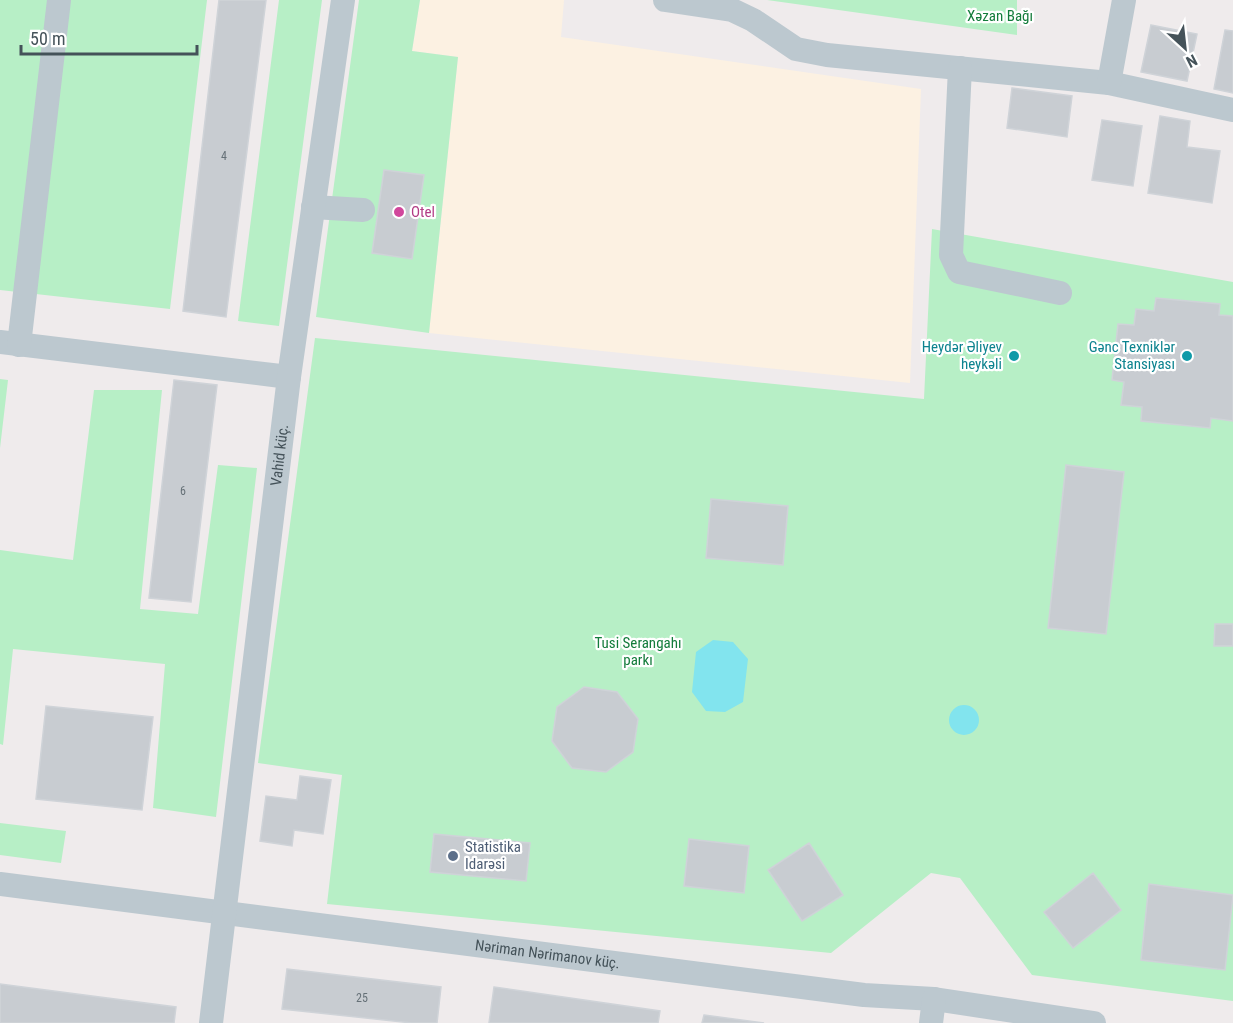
<svg xmlns="http://www.w3.org/2000/svg" width="1233" height="1023" font-family="'Roboto Condensed',sans-serif">
  <rect width="100%" height="100%" fill="#efebec"/>
  <path fill="#fcf1e2" d="M420,0h144l-3,37 360,52 -11,294 -481,-50 29,-276 -46,-6z"/>
  <path fill="#b7efc6" d="M0,0h207l-37,309 -170,-19z
    M279,0h43l-43,326 -41,-5z
    M359,0h61l-8,51 46,6 -29,276 -113,-16z
    M767,0h250v35z
    M932,229l301,53v719l-201,-26 -72,-97 -29,-5 -100,80 -504,-49 15,-129 -84,-12 57,-425 609,61z
    M0,379l8,1 -8,68z
    M94,390h68l-22,219 58,5 20,-149 39,3 -41,349 -63,-9 12,-144 -152,-15 -10,96 -3,-1v-194l73,10z
    M0,823l66,8 -5,32 -61,-8z"/>
  <path fill="#82e4ee" d="M713,640l20,2 15,17 -5,43 -18,10 -19,-1 -14,-19 4,-40z
    M949 720a15 15 0 1 1 30 0a15 15 0 1 1-30 0Z"/>
  <path fill="#c8ccd1" stroke="#cfd3d8" stroke-width="1.5" d="M219,0h47l-40,317 -43,-6z
    M1151,25l46,9 -10,47 -46,-9z
    M1225,30l8,1v62l-19,-4z
    M1012,88l60,8 -5,41 -60,-9z
    M1160,116l30,5 -3,26 33,4 -8,52 -64,-10z
    M1102,120l40,6 -9,60 -41,-6z
    M384,170l40,5 -12,84 -40,-6z
    M1156,298l64,6 -1,11 14,1v105l-22,-3 -1,10 -69,-7 1,-14 -21,-2 3,-23 -12,-2 6,-56 16,1 2,-16 18,2z
    M174,380l43,5 -26,217 -42,-4z
    M1066,465l58,7 -18,162 -58,-6z
    M711,499l77,7 -5,59 -77,-7z
    M1215,624h18v22h-19z
    M584,687l33,5 21,27 -5,33 -27,20 -34,-4 -20,-27 5,-34z
    M46,706l107,11 -11,93 -106,-11z
    M300,776l31,4 -8,54 -29,-4 -2,16 -32,-5 6,-45 31,4z
    M434,834l96,9 -4,38 -96,-9z
    M689,839l60,7 -5,47 -60,-7z
    M809,843l34,52 -41,26 -34,-51z
    M1093,873l28,37 -48,38 -29,-36z
    M1149,884l84,11 -8,75 -84,-10z
    M287,969l154,18 -4,36h-25l-130,-14z
    M0,984l176,23 -2,16h-174z
    M494,987l166,24 -2,12h-169z
    M704,1015l60,8h-62z"/>
  <g fill="none" stroke-linecap="round" stroke-linejoin="round">
    <g stroke="#bcc8cf" stroke-width="24">
      <path d="M665,0l67,10 21,10 43,29 31,6 282,28 124,27"/>
      <path d="M960,68l-9,187 8,17 101,21"/>
      <path d="M1109,83l15,-83"/>
      <path d="M313,207l50,3"/>
      <path d="M0,342l289,35"/>
      <path d="M19,345l40,-345"/>
      <path id="s1" d="M0,884l864,111 70,4 160,24"/>
      <path id="s2" d="M211,1023l78,-646 54,-377"/>
      <path d="M931,1023l3,-24"/>
    </g>
  </g>
  <circle fill="#d1479c" stroke="#fff" stroke-width="2" cx="399" cy="212" r="6"/>
  <g fill="#0f9aa8" stroke="#fff" stroke-width="2">
    <circle cx="1014" cy="356" r="6"/>
    <circle cx="1187" cy="356" r="6"/>
  </g>
  <circle fill="#5c6f8a" stroke="#fff" stroke-width="2" cx="453" cy="856" r="6"/>
  <g text-anchor="middle" dominant-baseline="central" stroke-width="4.5" stroke-linejoin="round" paint-order="stroke">
    <g font-size="12" fill="#657077">
      <text x="224" y="156">4</text>
      <text x="183" y="491">6</text>
      <text x="362" y="998">25</text>
    </g>
    <g font-size="15" fill="#137c3b" stroke="#fff">
      <text x="1000" y="16">Xəzan Bağı</text>
      <text x="638" y="643">Tusi Serangahı<tspan x="638" dy="17">parkı</tspan></text>
    </g>
    <g font-size="15" fill="#b23c85" stroke="#fff" text-anchor="start">
      <text x="411" y="212">Otel</text>
    </g>
    <g font-size="15" fill="#0d838f" stroke="#fff" text-anchor="end">
      <text x="1002" y="347">Heydər Əliyev<tspan x="1002" dy="17">heykəli</tspan></text>
      <text x="1175" y="347">Gənc Texniklər<tspan x="1175" dy="17">Stansiyası</tspan></text>
    </g>
    <g font-size="15" fill="#445259" stroke="#fff">
      <text stroke="none"><textPath href="#s2" startOffset="572">Vahid küç.</textPath></text>
      <text stroke="none"><textPath href="#s1" startOffset="552">Nəriman Nərimanov küç.</textPath></text>
    </g>
    <g font-size="15" fill="#4e5e75" stroke="#fff" text-anchor="start">
      <text x="465" y="847">Statistika<tspan x="465" dy="17">Idarəsi</tspan></text>
    </g>
  </g>
  <g transform="translate(1185 48) rotate(153)" stroke="#ffffff" stroke-width="4.5" paint-order="stroke">
  <path d="M0-4.5L10 22L0 15L-10 22Z" fill="#445259"/>
  <text y="-9" font-size="16" font-weight="bold" text-anchor="middle" fill="#445259">N</text>
  </g>
  <path d="M21 45v9h176v-9" fill="none" stroke="#445259" stroke-width="3"/>
  <text x="30" y="45" font-size="18" fill="#445259" stroke="#ffffff" stroke-width="4.5" paint-order="stroke">50 m</text>
</svg>
